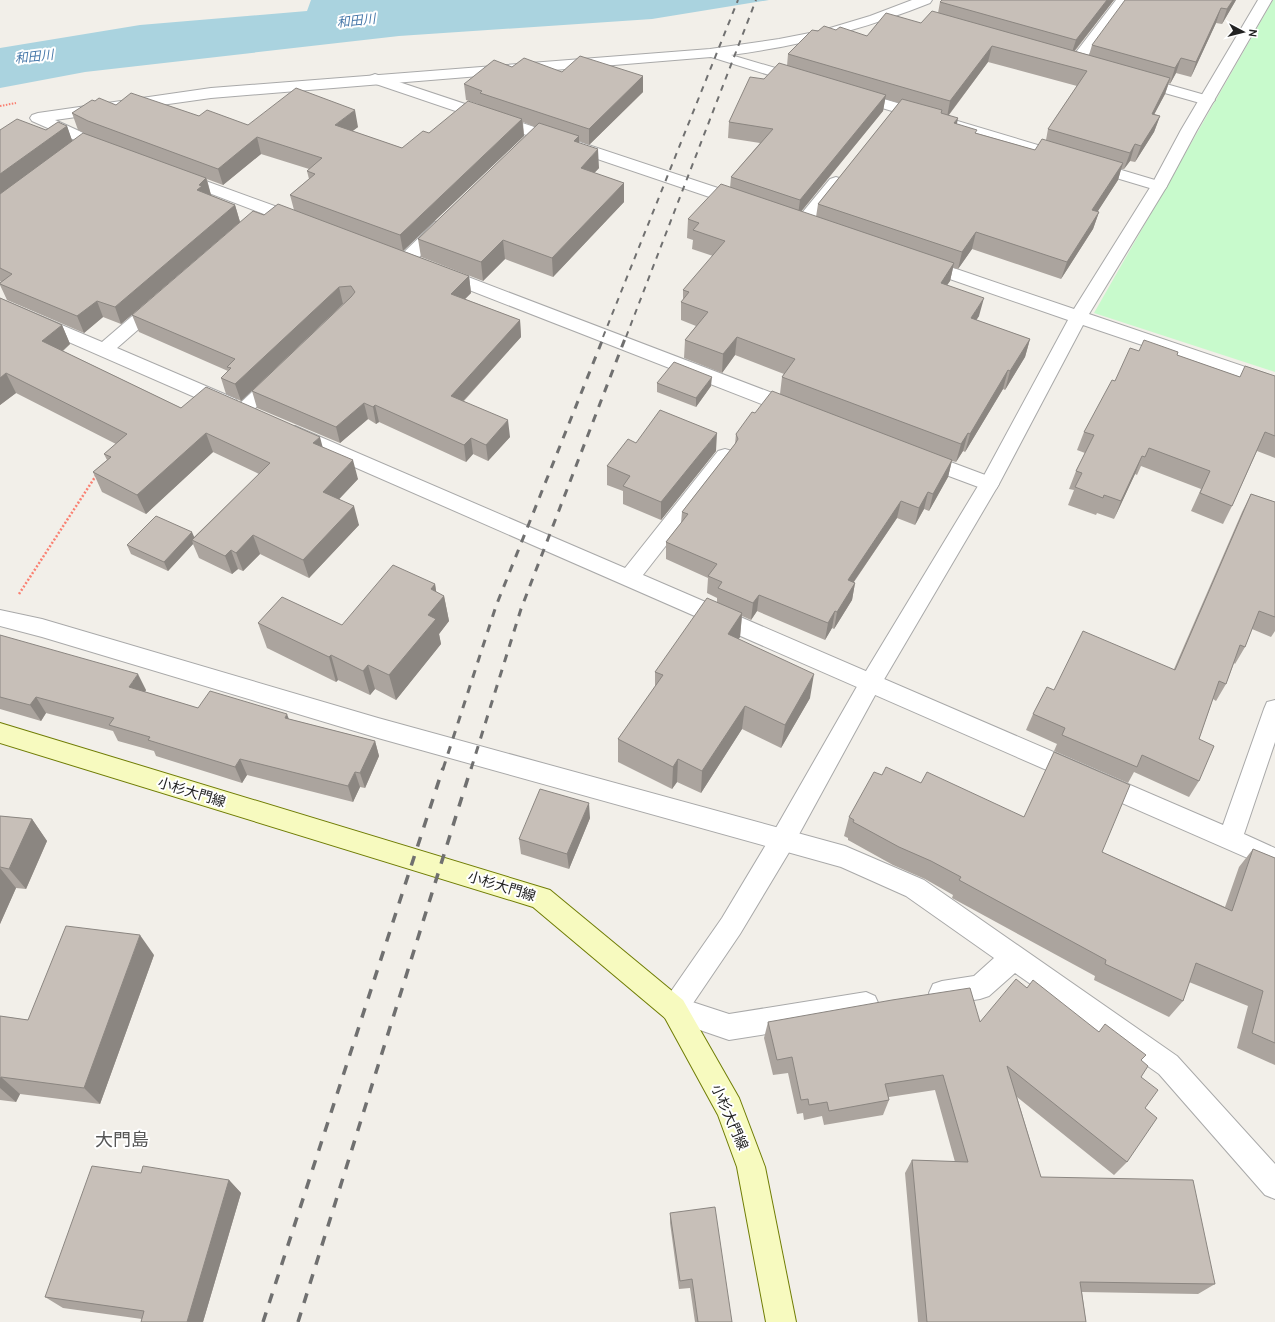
<svg xmlns="http://www.w3.org/2000/svg" width="1275" height="1322" font-family="Cabin,'Noto Sans JP',sans-serif">
  <rect width="100%" height="100%" fill="#f2efe9"/>
  <path fill="#c8facc" d="M1273,0h2v372l-181,-59z"/>
  <path fill="#aad3df" d="M311,0h458l-117,19 -253,17 -314,36 -85,16v-40l140,-23 167,-14z"/>
  <g fill="none" stroke-linecap="round" stroke-linejoin="round">
    <g stroke="#a9a9a9" stroke-width="2">
      <path id="service" d="M273,376l6,2 2,4 -2,4 -30,28 -6,2 -6,-2 -2,-4 2,-4 30,-28z"/>
    </g>
    <g stroke="#a9a9a9" stroke-width="2">
      <path id="minor" d="M912,0h20l-2,3c-65,26 -130,43 -199,52l75,22 3,3 -3,3 -5,2 -90,-28 -500,41 -156,22 57,26 2,3 -2,3 -6,2 -74,-33 -2,-3 2,-3 6,-2 173,-25 499,-39 69,-10 41,-8 50,-15z
        M1116,0h14l-50,66h-10l-2,-3 2,-3z
        M1138,76l74,21 3,3 -3,3 -5,2 -74,-21 -3,-3 3,-3z
        M857,91l308,92 2,3 -2,3 -6,2 -6,-2 -301,-90 -3,-3 3,-3z
        M181,172l124,45 2,4 -2,4 -6,1 -6,-1 -118,-45 -2,-3 2,-3z
        M836,177l6,2 2,3 -2,3 -33,42 -6,1 -6,-1 -2,-4 2,-4 33,-40z
        M441,221l6,1 2,4 -2,4 -35,34 -6,1 -6,-1 -3,-4 3,-4 35,-34z
        M442,267l359,137 3,5 -3,5 -7,2 -7,-2 -351,-137 -3,-4 3,-4z
        M158,297l6,2 3,4 -3,4 -47,41 119,51 2,5 -2,5 -7,2 -7,-2 -222,-97v-13l102,43 50,-43z
        M295,426l330,142 93,-117 7,-2 7,2 3,5 -3,5 -89,114 580,250 41,-116 3,-7 8,-2v42l-31,92 31,14v22l-987,-432 -3,-5 3,-5z
        M921,451l75,28 3,5 -3,5 -7,2 -75,-28 -3,-5 3,-5z
        M0,610l42,9 336,99 467,128 79,34 253,176 98,108v35l-10,-4 -106,-121 -144,-101 -26,23 -9,3 -38,6 -9,-3 -4,-9 4,-9 9,-3 32,-5 20,-18 -88,-62 -65,-29 -463,-129 -336,-101 -42,-11z
        M866,992l9,4 4,9 -4,9 -9,4 -137,22 -64,-22 -4,-9 4,-9 9,-4 55,18z"/>
    </g>
    <g stroke="#a9a9a9" stroke-width="2">
      <path id="tertiary" d="M1258,0h14l-75,130 -30,56 -78,128 186,63v13l-192,-65 -84,159 -120,204 -88,161 -51,85 -57,84 -9,4 -9,-4 -4,-9 4,-9 57,-82 51,-85 90,-157 118,-195 87,-161 -150,-52 -3,-4 3,-4 6,-2 6,2 144,49 77,-123 30,-56z
        M375,74l373,124 2,4 -2,4 -6,1 -6,-1 -366,-124 -3,-3 3,-3z"/>
    </g>
    <g stroke="#707d05" stroke-width="2">
      <path id="secondary" d="M0,723l550,167 133,110 56,98 26,69 31,155h-30l-29,-155 -19,-52 -53,-97 -132,-111 -533,-164z"/>
    </g>
    <path stroke="#fa8072" stroke-width="2" stroke-dasharray="1.5 1.5" stroke-linecap="butt" d="M0,106l16,-3"/>
    <path stroke="#fa8072" stroke-width="2.5" stroke-dasharray="2 2" stroke-linecap="butt" d="M19,594l78,-120"/>
    <use href="#service" fill="#fff" fill-rule="evenodd"/>
    <use href="#minor" fill="#fff" fill-rule="evenodd"/>
    <use href="#tertiary" fill="#fff" fill-rule="evenodd"/>
    <use href="#secondary" fill="#f7fabf" fill-rule="evenodd"/>
    <path stroke="#707070" stroke-width="2" stroke-dasharray="6 6" stroke-linecap="butt" d="M603,337l135,-337
      M626,337l130,-337"/>
    <path stroke="#707070" stroke-width="3" stroke-dasharray="8 8" stroke-linecap="butt" d="M443,769l53,-163 108,-270
      M471,769l50,-160 105,-273"/>
    <path stroke="#707070" stroke-width="3.5" stroke-dasharray="10 10" stroke-linecap="butt" d="M263,1322l180,-554
      M298,1322l173,-554"/>
  </g>
  <path fill="#aba49e" fill-rule="evenodd" d="M942,0h172l-39,51 14,4 3,-10 144,-45 -14,24 -6,-1 -25,54 -15,-4 -6,11 -1,-1 -4,11 -11,20 6,2 -6,16 -19,30 -5,-1 -6,8h-3l-3,11 -21,32h2l-6,17 -32,50 -89,-30 -14,20 -5,-1 -3,13 -3,4 32,31 -3,4 54,19 -5,18 -20,33 -2,-1 -38,63 -2,-1 -7,11 -4,-1 -4,16 -19,34 -5,-2 -9,16 -18,-7 -43,64 1,1 -3,17 -18,29 -2,-1 -7,12 -68,-29 -6,9 -9,-4 -2,21 -2,2 72,59 -29,50 -39,-19 -41,64 -24,-11 -5,7 -54,-27v-23l37,-52v-15l62,-70v-4l-10,-5 1,-15 -42,-19v-17l15,-19 1,-11 53,-68 1,-10 19,-21 25,-19 2,-17 2,-3 -49,-19 -13,18 -38,-15 1,-18 11,-14 -15,-6v-18l2,-2v-10l30,-34 -21,-7 1,-9 -6,-2 1,-19 42,-31 1,-11 29,-34 -32,-5 1,-16 35,-43 23,-13 1,-12 30,-23 18,-1 31,6 54,-13 17,-10 2,-11zM988,62l89,24 -29,43 -2,11 -11,10 -59,-17 -19,-9 -8,-9zM885,99l14,4 -81,101 -2,13 -15,-5 82,-101z
    M512,67l50,5 81,4v16l-54,53 -10,-4v2l20,25 -5,5 30,10v19l-71,75 -48,-18 -22,22 -62,-24 -3,-18 117,-112 -12,-5 1,14 -121,115 66,25 2,17 -6,6 55,21 1,17 -57,64 46,36 -22,24 -15,-7 -7,8 -87,-40 -3,2 -8,-5 -28,24 -83,-35 -5,-17 92,-87h-1l-102,97 -15,-7 -5,-16 7,-7 -89,-39 -7,-17 132,-100 30,-5 -4,-15 19,-16 -2,-8 2,-2 -48,-15 -38,31 -16,-6 4,16 24,10 5,17 -119,102 -18,-7 -19,16 -77,-33 -7,-15v-2l1,-1 -1,-1v-151h46l21,-4 5,15 15,-6 -9,-5 -6,-17 23,-12 21,4 83,11 49,9 110,2 -6,4 50,17 27,-15 49,-29 -12,-4 -2,-16z
    M0,298l62,27 8,19 -7,7 118,57 142,39 35,32 -19,20 20,26 -50,53 -49,-24 -17,17 -5,-2 -6,5 -33,-16 -6,-14 -25,27 -37,-17 -4,-9 67,-8 65,-63 -46,-22 -67,62 -44,-22 -9,-20 14,-12 -3,-6 12,-10 -100,-51 -16,12z
    M1139,351l38,4 63,22 35,-1v82l-18,-7 -25,55 -9,18 -32,-13 10,-22 -60,-23 -4,9 -2,-1 -21,45 -17,-6 -1,2 -28,-10 6,-15 -5,-1 7,-18 9,-18 -8,-3 7,-18 31,-51z
    M657,383l54,3 -15,21 -39,-15z
    M636,443l80,8 -55,69 -38,-16v-13l-16,-6v-19z
    M1251,494l24,8v129l-4,6 -19,-8 -7,18 -10,17 -1,-1 -8,21 -10,17 -3,-2 -14,40v42l-10,16 -55,-25 -6,11 -74,-32 3,-7 -31,-14 7,-16 21,-24 120,-21 68,-157z
    M435,584l1,8 8,4 5,25 -10,13 2,10 -45,56 -21,-11 -5,6 -32,-15 -2,2 -69,-34 -9,-25 84,2z
    M0,635l146,55 -1,2 53,16 91,11 86,22 4,15 -14,32 -5,-1 -7,15 -106,-27 -5,8 -86,-27 -2,-5 -36,-10 -5,-10 -67,-18 -5,8 -41,-12z
    M882,775l39,8 181,69 123,55 14,-40 14,-18 22,9v207l-38,-17 11,-42 -59,-24 -6,19 -14,16 -75,-37 1,-4 -143,-78 1,-3 -28,-16 -32,-14 -45,-25v-2l-4,-2 5,-19z
    M0,816l32,3 15,22 -21,48 -10,-1 -16,36z
    M590,818l-21,51 -48,-15 -2,-15z
    M154,955l-54,149 -80,-10 -4,8 -16,-2v-84l28,4z
    M1027,988l72,44 42,28v17l4,31 -18,54 -13,13 -97,-78 24,80 174,107 -17,10 -116,-2 4,30h-168l-13,-149 7,-13 43,2 -20,-72 -46,7v3l-6,15 -59,10 -2,-9 -18,4 -1,-7 -6,1 -9,-41 -15,2 -9,-37 4,-16h212z
    M141,1173l88,7 12,13 -38,129h-62l1,-3 -79,-11 -18,-11z
    M670,1213l62,109h-37l-5,-34 -11,1 -9,-66z"/>
  <path fill="#8b8681" d="M1107,0h7l-43,55 5,-15z
    M1233,0h3l-14,24 5,-15z
    M1221,8l-5,15 -25,54 5,-15z
    M992,46l-4,16 -41,55 3,-16z
    M1181,58l-5,15 -6,11 5,-16z
    M643,76v16l-54,53v-16z
    M1170,78l-5,16 -19,36 6,-16z
    M886,95l-3,16 -85,104 2,-15z
    M355,110l3,17 -20,15 -3,-17z
    M1160,116l-6,16 -19,30 6,-16z
    M958,118l-3,17 -1,-12z
    M522,119l2,17 -121,115 -3,-16z
    M67,126l6,17 -73,53v-22z
    M579,136v19l-5,-14z
    M257,137l4,17 -38,31 -5,-16z
    M1135,144l-5,17 -6,8 6,-16z
    M598,149l1,19 -18,19v-19z
    M1123,163l-5,17 -31,48 5,-18z
    M206,178l5,17 -5,5 -9,-10 2,-5z
    M624,183v19l-71,75 -1,-19z
    M235,205l5,17 -119,102 -6,-17z
    M1099,212l-6,17 -32,50 6,-17z
    M976,232l-4,17 -14,20 4,-17z
    M503,240l2,19 -22,22 -2,-19z
    M954,263l-4,18 -14,20 5,-18z
    M469,276l2,17 -18,18 -2,-17z
    M339,287l4,17 -102,97 -6,-17z
    M984,298l-5,18 -13,20 5,-18z
    M97,301l6,16 -19,16 -7,-17z
    M520,320l1,17 -68,75 -2,-16z
    M62,325l8,19 -19,17 -9,-20z
    M737,337l-2,18 -13,18 1,-19z
    M1030,339l-5,18 -20,33 5,-19z
    M1008,370l-5,19 -38,63 5,-18z
    M6,373l10,20 -16,12v-27z
    M712,377l-1,9 -15,21v-9z
    M364,403l4,16 -28,24 -4,-16z
    M375,405l4,17 -3,2 -3,-17z
    M508,420l2,17 -22,24 -2,-16z
    M206,433l7,19 -67,62 -9,-19z
    M717,433l-1,18 -55,69v-18z
    M968,433l-5,18 -7,11 5,-18z
    M320,437l5,19 -12,-13z
    M471,438l2,16 -7,8 -2,-17z
    M1142,456l-7,18 -21,45 7,-18z
    M353,460l5,19 -30,32 -5,-19z
    M952,460l-4,17 -19,34 4,-17z
    M928,492l-4,17 -9,16 4,-17z
    M901,501l-4,17 -53,78 4,-16z
    M354,506l5,19 -50,53 -6,-18z
    M192,532l4,9 -4,-1 1,4 -25,27 -4,-9z
    M253,535l7,19 -17,17 -7,-18z
    M231,550l7,19 -6,5 -7,-18z
    M855,583l-3,17 -18,29 3,-17z
    M435,584l3,19 6,-7 5,25 -10,13 2,10 -45,56 -7,-25 42,-86z
    M759,595l-2,16 -6,9 2,-17z
    M835,611l-3,17 -7,12 3,-17z
    M742,613l-2,24 -14,21 2,-24z
    M331,655l7,25 -2,2 -7,-25z
    M368,665l7,24 -5,6 -7,-24z
    M138,674l8,16 -8,13 -9,-16z
    M814,674l-4,24 -29,50 4,-23z
    M36,697l10,16 -5,8 -11,-16z
    M745,706l-3,23 -41,64 1,-22z
    M287,714l6,16 -8,-12z
    M375,741l4,15 -14,32 -5,-15z
    M240,759l7,16 -5,8 -7,-16z
    M678,759l-1,23 -5,7 1,-22z
    M355,772l5,15 -7,15 -5,-16z
    M589,803l1,15 -21,51 -2,-15z
    M32,819l15,22 -21,48 -17,-20z
    M0,868l16,20 -16,36z
    M140,935l14,20 -54,149 -16,-16z
    M1,1077l19,17 -4,8 -16,-14v-9z
    M229,1180l12,13 -38,129h-16z"/>
  <path fill="#c7bfb8" stroke="#8b8681" d="M942,0h165l-31,40 -136,-38z
    M1125,0h108l-6,9 -6,-1 -25,54 -15,-4 -6,10 -83,-23z
    M932,11l238,67 -18,36 8,2 -19,30 -6,-2 -5,9 -82,-24 39,-58 -95,-25 -42,55 -162,-47 24,-24 6,1 6,-5 12,4 4,-3 27,9 19,-23 35,10z
    M580,56l63,20 -54,53 -109,-36 2,-2 -18,-7 30,-24 18,7 12,-9 38,14z
    M779,63l107,32 -86,105 -69,-23 42,-48 -44,-7 21,-45 14,2z
    M296,88l59,22 -20,15 67,23 21,-17 6,2 39,-32 54,18 -122,116 -110,-40 25,-21 -8,-3 15,-13 -65,-21 -39,32 -130,-48 -16,-8 20,-13 3,1 4,-3 17,7 15,-12 68,23 8,-6 41,15z
    M902,99l40,11 -1,3 17,5 -4,5 23,7 -2,3 60,17 7,-11 81,24 -31,47 7,2 -32,50 -91,-30 -14,20 -144,-48z
    M17,119l29,11 12,-8 9,4 -67,48v-44z
    M539,123l40,13 -5,5 24,8 -17,19 43,15 -72,75 -49,-18 -22,22 -63,-23z
    M83,133l123,45 -7,7 3,1 -5,4 38,15 -120,102 -18,-6 -20,15 -77,-32v-1l12,-9 -12,-6v-74z
    M721,184l233,79 -13,20 43,15 -13,20 59,21 -20,32 -2,-1 -38,64 -2,-1 -7,11 -179,-67 13,-18 -58,-22 -14,17 -38,-14 23,-28 -27,-10 8,-10 -6,-2 42,-49 -32,-11 6,-7 -11,-4z
    M278,204l191,72 -18,18 69,26 -69,76 57,24 -22,25 -15,-7 -7,7 -89,-40 -2,2 -9,-4 -28,24 -84,-36 99,-94 4,-5 -4,-6 -12,1 -104,97 -14,-6 10,-10 -4,-1 8,-8 -103,-44 121,-104 11,4z
    M0,298l62,27 -20,16 139,67 25,-21 114,50 -7,6 40,17 -30,32 31,14 -51,54 -50,-25 -17,18 -5,-3 -6,6 -33,-16 78,-77 -64,-30 -69,62 -44,-23 18,-15 -7,-3 23,-20 -121,-61 -6,5z
    M1144,340l34,12 -1,3 63,22 5,-11 30,10v60l-10,-4 -33,74 -32,-13 10,-22 -61,-23 -4,9 -3,-1 -21,45 -17,-6 -1,3 -28,-11 7,-14 -6,-2 18,-36 -10,-3 28,-52 3,1 15,-33 9,3z
    M674,362l38,15 -16,21 -39,-15z
    M772,391l180,69 -19,34 -5,-2 -9,16 -18,-7 -53,79 7,3 -18,29 -2,-1 -7,12 -69,-28 -6,8 -35,-15 4,-6 -14,-6 9,-12 -51,-22 22,-28 -6,-2 53,-68 3,-5 -2,-5 16,-22 3,1z
    M660,410l57,23 -56,69 -38,-16 7,-10 -23,-10 21,-27 8,4z
    M1251,494l24,8v115l-16,-6 -14,36 -5,-2 -14,39 -7,-3 -20,58 15,7 -15,35 -57,-26 -5,12 -75,-32 3,-7 -32,-14 14,-27 7,3 29,-59 92,39z
    M156,516l36,16 -28,30 -37,-17z
    M393,565l42,19 -4,5 13,7 -16,19 8,4 -47,56 -21,-10 -5,6 -32,-16 -2,2 -71,-34 24,-26 60,28z
    M707,598l35,15 -14,21 86,40 -29,51 -40,-19 -43,65 -24,-12 -5,8 -55,-28 45,-64 -8,-3z
    M0,635l138,39 -9,13 69,21 12,-17 77,23 -2,4 90,23 -15,32 -5,-1 -7,14 -108,-27 -5,8 -87,-27 2,-3 -41,-12 5,-7 -78,-21 -6,8 -30,-8z
    M1054,752l76,33 -28,67 130,59 21,-62 22,9v185l-23,-10 11,-42 -67,-28 -13,38 -78,-37 1,-4 -147,-80 2,-3 -30,-16 -32,-14 -46,-25 1,-2 -5,-3 25,-45 8,3 4,-8 35,16 6,-11 97,45z
    M540,789l49,14 -22,51 -48,-15z
    M0,816l32,3 -23,50 -9,-2z
    M66,926l74,9 -56,153 -83,-11 -1,2v-63l28,4z
    M1016,979l11,9 6,-8 66,52 6,-8 41,31 -5,5 7,6 -7,11 17,13 -13,18 12,10 -30,44 -120,-96 34,111 152,3 22,104 -135,-2 6,40h-159l-15,-162 56,2 -25,-87 -58,9 4,16 -60,11 -2,-9 -18,3 -1,-6 -7,1 -9,-43 -15,3 -9,-38 124,-22 78,-12 10,34z
    M92,1166l49,7 2,-7 86,14 -42,142h-46l3,-11 -99,-14z
    M715,1207l17,115h-34l-6,-43 -12,2 -10,-68z"/>
  <g text-anchor="middle" dominant-baseline="central" stroke-width="4" stroke-linejoin="round" paint-order="stroke">
    <g font-size="13" font-style="italic" fill="#4a7aab" stroke="#fff">
      <text transform="translate(356 20) rotate(-6)">和田川</text>
      <text transform="translate(34 56) rotate(-6)">和田川</text>
    </g>
    <g font-size="14" fill="#222" stroke="#fff">
      <text transform="translate(192 792) rotate(17)">小杉大門線</text>
      <text transform="translate(502 886) rotate(17)">小杉大門線</text>
      <text transform="translate(730 1117) rotate(66)">小杉大門線</text>
    </g>
    <g font-size="18" fill="#555" stroke="#fff">
      <text x="122" y="1140">大門島</text>
    </g>
  </g>
  <g transform="translate(1243 32) rotate(97)" stroke="#ffffff" stroke-width="3" paint-order="stroke">
  <path d="M0-3L7 15L0 10L-7 15Z" fill="#222222"/>
  <text y="-6" font-size="11" font-weight="bold" text-anchor="middle" fill="#222222">N</text>
  </g>
</svg>
